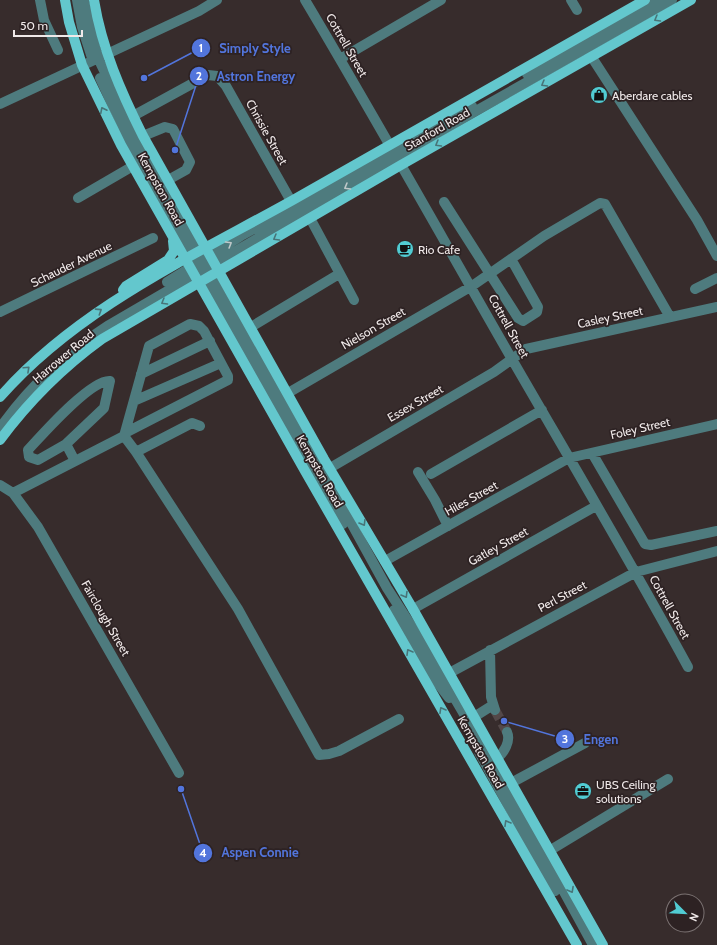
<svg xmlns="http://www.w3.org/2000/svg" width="717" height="945" font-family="Cabin,sans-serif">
  <rect width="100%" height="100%" fill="#372c2c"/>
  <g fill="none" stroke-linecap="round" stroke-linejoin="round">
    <path stroke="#534848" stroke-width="10" stroke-dasharray="10 5" stroke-linecap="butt" d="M495,710l12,22"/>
    <path stroke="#4e7b7e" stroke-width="10" d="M40,0l4,20 14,30
      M77,0l5,27 10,31
      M84,0l14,58 49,102 44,81 76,129 120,218 36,56 87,149 83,152
      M305,0c71,119 139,241 208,361 59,102 119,203 175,306
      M571,0l6,10
      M591,56l106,164 20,36
      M340,59l101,-59
      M527,74l130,-74
      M100,78l42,91 201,355
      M0,104l199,-93 18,-11
      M133,116l75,-41 9,1 9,10 65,115
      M143,136l22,-9 8,2 17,33 -4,8 -18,10
      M78,198l55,-32
      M444,202l74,116 5,3 14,-9 1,-5 -27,-48
      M310,218l44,82
      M167,282l74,-46 231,-130
      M695,289l22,-11
      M0,312l153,-74
      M251,327l88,-53
      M141,374l69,-33
      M288,393l184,-107 72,-50 56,-33 5,1 65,113
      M134,401l87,-38
      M0,428c29,-41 67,-76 109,-103l365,-213 198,-112
      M124,436l12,16 102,157 81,146 10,-1 10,-3 60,-32
      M66,444l-28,16 -9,-3 -1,-7c13,-14 63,-71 82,-69l-6,27 -38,36 9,17
      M136,452l56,-29 8,3
      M592,453l53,91 6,1 66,-14
      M330,468l164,-96 32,-23 191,-42
      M418,472l17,28 13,26
      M431,474l111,-64
      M0,485l13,8 25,34 141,246
      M13,493l111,-57 25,-90 41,-22 9,2 5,5 24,45v4l-103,53
      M385,561l184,-103 148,-34
      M413,609l183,-103
      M394,610l42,71 13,17
      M490,650l1,47 4,13
      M442,677l194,-105 81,-21
      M474,717l19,-12
      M479,752l76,139
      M497,758c7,-5 14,-17 10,-26
      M511,783l74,-40
      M549,851l119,-72"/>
    <path stroke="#63c7cd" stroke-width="10" d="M65,0l4,22 13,43 39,80 184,326 272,474
      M94,0c8,49 27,92 49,136l181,323 89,150 190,336
      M123,290l3,-4 42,-26 6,-9 -1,-10
      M0,397c78,-89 191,-140 293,-197 118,-66 235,-133 352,-200
      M0,440c29,-39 62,-72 102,-101l299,-174 290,-165"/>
  </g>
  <defs><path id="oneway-chevron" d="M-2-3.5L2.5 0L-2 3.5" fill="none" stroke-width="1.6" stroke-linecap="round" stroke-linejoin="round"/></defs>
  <g stroke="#487478">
    <use href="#oneway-chevron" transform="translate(657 19) rotate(150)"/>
    <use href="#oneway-chevron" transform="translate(544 84) rotate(150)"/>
    <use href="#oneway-chevron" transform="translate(103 110) rotate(-117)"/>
    <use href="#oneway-chevron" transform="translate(438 144) rotate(150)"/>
    <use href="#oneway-chevron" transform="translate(276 238) rotate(150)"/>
    <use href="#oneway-chevron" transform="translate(164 302) rotate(150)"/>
    <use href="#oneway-chevron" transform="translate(99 311) rotate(-33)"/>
    <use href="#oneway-chevron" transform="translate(27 369) rotate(-43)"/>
    <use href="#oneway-chevron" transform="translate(363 523) rotate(59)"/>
    <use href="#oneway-chevron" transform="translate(405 595) rotate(59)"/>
    <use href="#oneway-chevron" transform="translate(409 652) rotate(-120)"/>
    <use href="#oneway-chevron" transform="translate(442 710) rotate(-120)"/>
    <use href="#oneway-chevron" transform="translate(507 823) rotate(-120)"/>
    <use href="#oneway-chevron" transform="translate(571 890) rotate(61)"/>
  </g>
  <g stroke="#bfc8c9">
    <use href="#oneway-chevron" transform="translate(347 187) rotate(150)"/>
    <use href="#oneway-chevron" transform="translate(229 244) rotate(-31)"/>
  </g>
  <defs>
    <g id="shop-disc" transform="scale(0.9)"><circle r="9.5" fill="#51ccd3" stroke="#2d2223"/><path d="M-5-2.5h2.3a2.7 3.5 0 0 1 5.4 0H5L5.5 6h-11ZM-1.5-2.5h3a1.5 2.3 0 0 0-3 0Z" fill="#111"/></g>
    <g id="cafe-disc" transform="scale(0.9)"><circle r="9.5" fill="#51ccd3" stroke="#2d2223"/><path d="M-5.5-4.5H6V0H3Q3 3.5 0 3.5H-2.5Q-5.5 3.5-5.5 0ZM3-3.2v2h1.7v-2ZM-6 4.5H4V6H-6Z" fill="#111"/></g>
    <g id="office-disc" transform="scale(0.9)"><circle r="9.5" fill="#51ccd3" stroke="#2d2223"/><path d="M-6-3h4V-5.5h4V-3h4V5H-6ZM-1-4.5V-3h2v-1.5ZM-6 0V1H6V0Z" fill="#111"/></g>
  </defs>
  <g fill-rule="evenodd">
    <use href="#shop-disc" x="599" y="95"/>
    <use href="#cafe-disc" x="405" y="249"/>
    <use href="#office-disc" x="583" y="791"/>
  </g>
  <g text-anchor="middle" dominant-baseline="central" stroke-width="3.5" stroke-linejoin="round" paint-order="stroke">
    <g font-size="12" fill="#f0e9e9" stroke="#2d2223">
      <text transform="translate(347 45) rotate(60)">Cottrell Street</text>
      <text transform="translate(437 129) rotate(-30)">Stanford Road</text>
      <text transform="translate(267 132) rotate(61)">Chrissie Street</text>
      <text transform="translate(161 189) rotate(61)">Kempston Road</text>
      <text transform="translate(71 264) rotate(-26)">Schauder Avenue</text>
      <text transform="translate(610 317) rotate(-12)">Casley Street</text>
      <text transform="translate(509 326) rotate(61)">Cottrell Street</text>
      <text transform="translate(373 328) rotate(-30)">Nielson Street</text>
      <text transform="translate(63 356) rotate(-40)">Harrower Road</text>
      <text transform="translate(415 403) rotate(-30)">Essex Street</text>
      <text transform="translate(640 428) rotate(-13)">Foley Street</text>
      <text transform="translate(320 471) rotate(60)">Kempston Road</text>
      <text transform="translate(471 498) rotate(-29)">Hiles Street</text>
      <text transform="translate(498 546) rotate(-29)">Gatley Street</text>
      <text transform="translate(562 596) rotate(-28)">Perl Street</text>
      <text transform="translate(670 607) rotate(61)">Cottrell Street</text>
      <text transform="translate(106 618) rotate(60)">Fairclough Street</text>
      <text transform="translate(481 752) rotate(60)">Kempston Road</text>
    </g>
    <g font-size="12" fill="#f0e9e9" stroke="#2d2223" text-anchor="start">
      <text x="612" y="95">Aberdare cables</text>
      <text x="418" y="249">Rio Cafe</text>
      <text x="596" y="784">UBS Ceiling<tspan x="596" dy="14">solutions</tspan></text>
    </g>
  </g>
  <path fill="none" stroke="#5275dc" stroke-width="1.5" d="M144 78L201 48M175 150L199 76M504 721L565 739M181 789L203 853"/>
  <g fill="#5275dc" stroke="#2d2223" stroke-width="1.5">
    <circle cx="144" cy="78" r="4"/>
    <circle cx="175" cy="150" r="4"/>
    <circle cx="504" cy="721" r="4"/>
    <circle cx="181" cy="789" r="4"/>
    <circle cx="201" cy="48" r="10"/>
    <circle cx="199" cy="76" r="10"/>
    <circle cx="565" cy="739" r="10"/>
    <circle cx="203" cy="853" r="10"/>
  </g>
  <g font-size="12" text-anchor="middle" font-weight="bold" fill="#fff">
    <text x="201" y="52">1</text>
    <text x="199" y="80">2</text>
    <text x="565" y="743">3</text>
    <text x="203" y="857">4</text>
  </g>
  <g font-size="13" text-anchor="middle" font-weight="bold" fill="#5275dc" stroke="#2d2223" stroke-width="3.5" stroke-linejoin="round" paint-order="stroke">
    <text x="255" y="53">Simply Style</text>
    <text x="256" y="81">Astron Energy</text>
    <text x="601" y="744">Engen</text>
    <text x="260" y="857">Aspen Connie</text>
  </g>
  <g transform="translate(685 913) rotate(114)"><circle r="19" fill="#2d2223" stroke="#7b7272"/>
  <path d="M0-3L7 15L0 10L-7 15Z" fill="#51ccd3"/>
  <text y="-6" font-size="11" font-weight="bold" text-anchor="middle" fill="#f0e9e9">N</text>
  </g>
  <path d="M14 30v6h68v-6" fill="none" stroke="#f0e9e9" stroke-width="2"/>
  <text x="20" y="30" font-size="12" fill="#f0e9e9" stroke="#2d2223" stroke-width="3" paint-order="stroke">50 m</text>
</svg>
